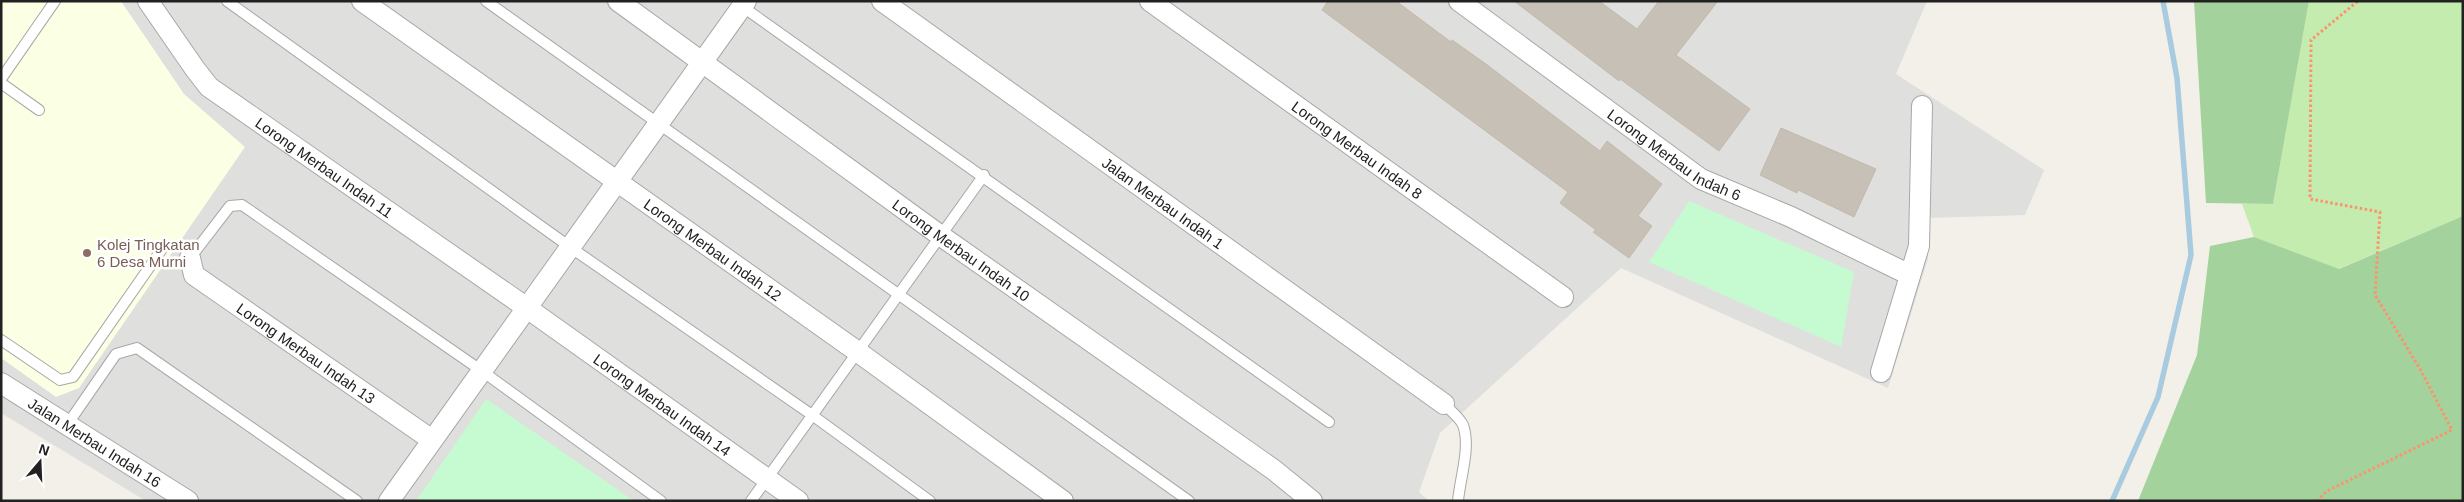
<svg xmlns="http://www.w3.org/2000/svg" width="2464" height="502" font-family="Arial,sans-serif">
  <rect width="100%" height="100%" fill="#f2f0e8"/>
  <path fill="#dfdfde" d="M1,1h1926l-31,73 148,96 -19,45 -97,3v41l-40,129 -267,-120 -181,165 -21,59 10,9h-1283l-145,-88z"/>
  <path fill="#fbffe4" d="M1,1h120l63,93 61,53 -166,241 -23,9 -55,-39z"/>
  <path fill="#c3ecae" d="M2309,1h154v215l-125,53 -84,-32 -12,-33h31z"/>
  <path fill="#a4d29c" d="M2194,1h115l-36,203 -67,-1z
    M2463,216v285h-325l59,-146 13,-109 44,-9 85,32z"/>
  <path fill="#c6fbd2" d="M1689,201l165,71 -13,75 -192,-85z
    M486,399l148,102h-218z"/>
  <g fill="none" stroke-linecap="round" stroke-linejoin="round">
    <path stroke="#a8cbe0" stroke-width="5.5" d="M2112,501l46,-104 33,-142 -14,-177 -14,-77"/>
  </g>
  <path fill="#c7c0b7" stroke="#c4b9aa" d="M1328,1h68l55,41 1,-2 34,24 114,87 7,-10 55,43 -24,32 14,10 -23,32 -36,-26 3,-2 -36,-27 8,-11 -246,-182z
    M1514,1h85l38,28 22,-28h59l-42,54 74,54 -31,42 -99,-72 -1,2 -17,-13z
    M1781,128l95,41 -22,48 -56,-27 -1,3 -37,-18z"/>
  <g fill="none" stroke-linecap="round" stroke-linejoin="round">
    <g stroke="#a8a8a8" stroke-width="12">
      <path id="lane" d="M227,1l343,246 242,168 118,86
        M486,1l703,500
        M740,5l589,417
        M1,79l54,-78
        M1,83l38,27
        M190,258l40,-52 12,-1 240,166 179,130
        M1,340l59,40 13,-3 89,-128
        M1444,404c6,6 16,14 19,21 8,22 -3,53 -5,76
        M67,425l49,-71 21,-6 220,153
        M751,501l233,-326"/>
    </g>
    <g stroke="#a8a8a8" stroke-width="22">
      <g id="street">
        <path id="s1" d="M148,1l47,68 14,18 318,221 271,193"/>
        <path id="s2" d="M362,1l496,351 205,149"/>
        <path id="s3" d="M618,1l323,235 333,234 38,31"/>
        <path id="s4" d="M882,1l562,403"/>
        <path id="s5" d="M1150,1l413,296"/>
        <path id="s6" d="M1459,1l242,178 90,38 119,58"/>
        <path id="s7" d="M190,258l4,17 238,165"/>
        <path d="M1881,372l38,-126 3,-140"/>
        <path id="s8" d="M1,383l187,118"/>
        <path d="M389,501l357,-500"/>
      </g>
    </g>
    <path stroke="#fd926e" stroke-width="3" stroke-dasharray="2.5 2.5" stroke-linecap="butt" d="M2317,501l10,-10 125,-61 -32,-61 -45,-74 5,-83 -70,-13 1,-159 47,-39"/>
    <use href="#lane" stroke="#fff" stroke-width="10"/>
    <use href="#street" stroke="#fff" stroke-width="20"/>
  </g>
  <circle fill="#8d6e63" stroke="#fff" stroke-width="2" cx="87" cy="253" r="5"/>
  <g text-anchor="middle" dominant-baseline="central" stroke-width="5" stroke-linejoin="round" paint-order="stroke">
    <g font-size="15" fill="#212121" stroke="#fff">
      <text stroke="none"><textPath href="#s5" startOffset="255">Lorong Merbau Indah 8</textPath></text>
      <text stroke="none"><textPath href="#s6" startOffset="265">Lorong Merbau Indah 6</textPath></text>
      <text stroke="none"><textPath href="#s1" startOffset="246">Lorong Merbau Indah 11</textPath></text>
      <text stroke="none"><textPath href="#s4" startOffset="346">Jalan Merbau Indah 1</textPath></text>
      <text stroke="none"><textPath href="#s3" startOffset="424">Lorong Merbau Indah 10</textPath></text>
      <text stroke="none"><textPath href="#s2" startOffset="430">Lorong Merbau Indah 12</textPath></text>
      <text stroke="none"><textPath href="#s7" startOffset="154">Lorong Merbau Indah 13</textPath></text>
      <text stroke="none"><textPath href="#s1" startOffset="659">Lorong Merbau Indah 14</textPath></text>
      <text stroke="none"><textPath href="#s8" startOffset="111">Jalan Merbau Indah 16</textPath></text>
    </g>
    <g font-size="15" fill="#785e54" stroke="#fff" text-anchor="start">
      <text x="97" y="244">Kolej Tingkatan<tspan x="97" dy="17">6 Desa Murni</tspan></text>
    </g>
  </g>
  <rect width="2464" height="502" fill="none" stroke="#212121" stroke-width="5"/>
  <g transform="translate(40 462) rotate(19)" stroke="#ffffff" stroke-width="4" paint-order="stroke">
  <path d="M0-4L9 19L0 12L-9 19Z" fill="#212121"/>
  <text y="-8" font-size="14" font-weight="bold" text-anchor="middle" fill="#212121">N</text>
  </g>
</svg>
